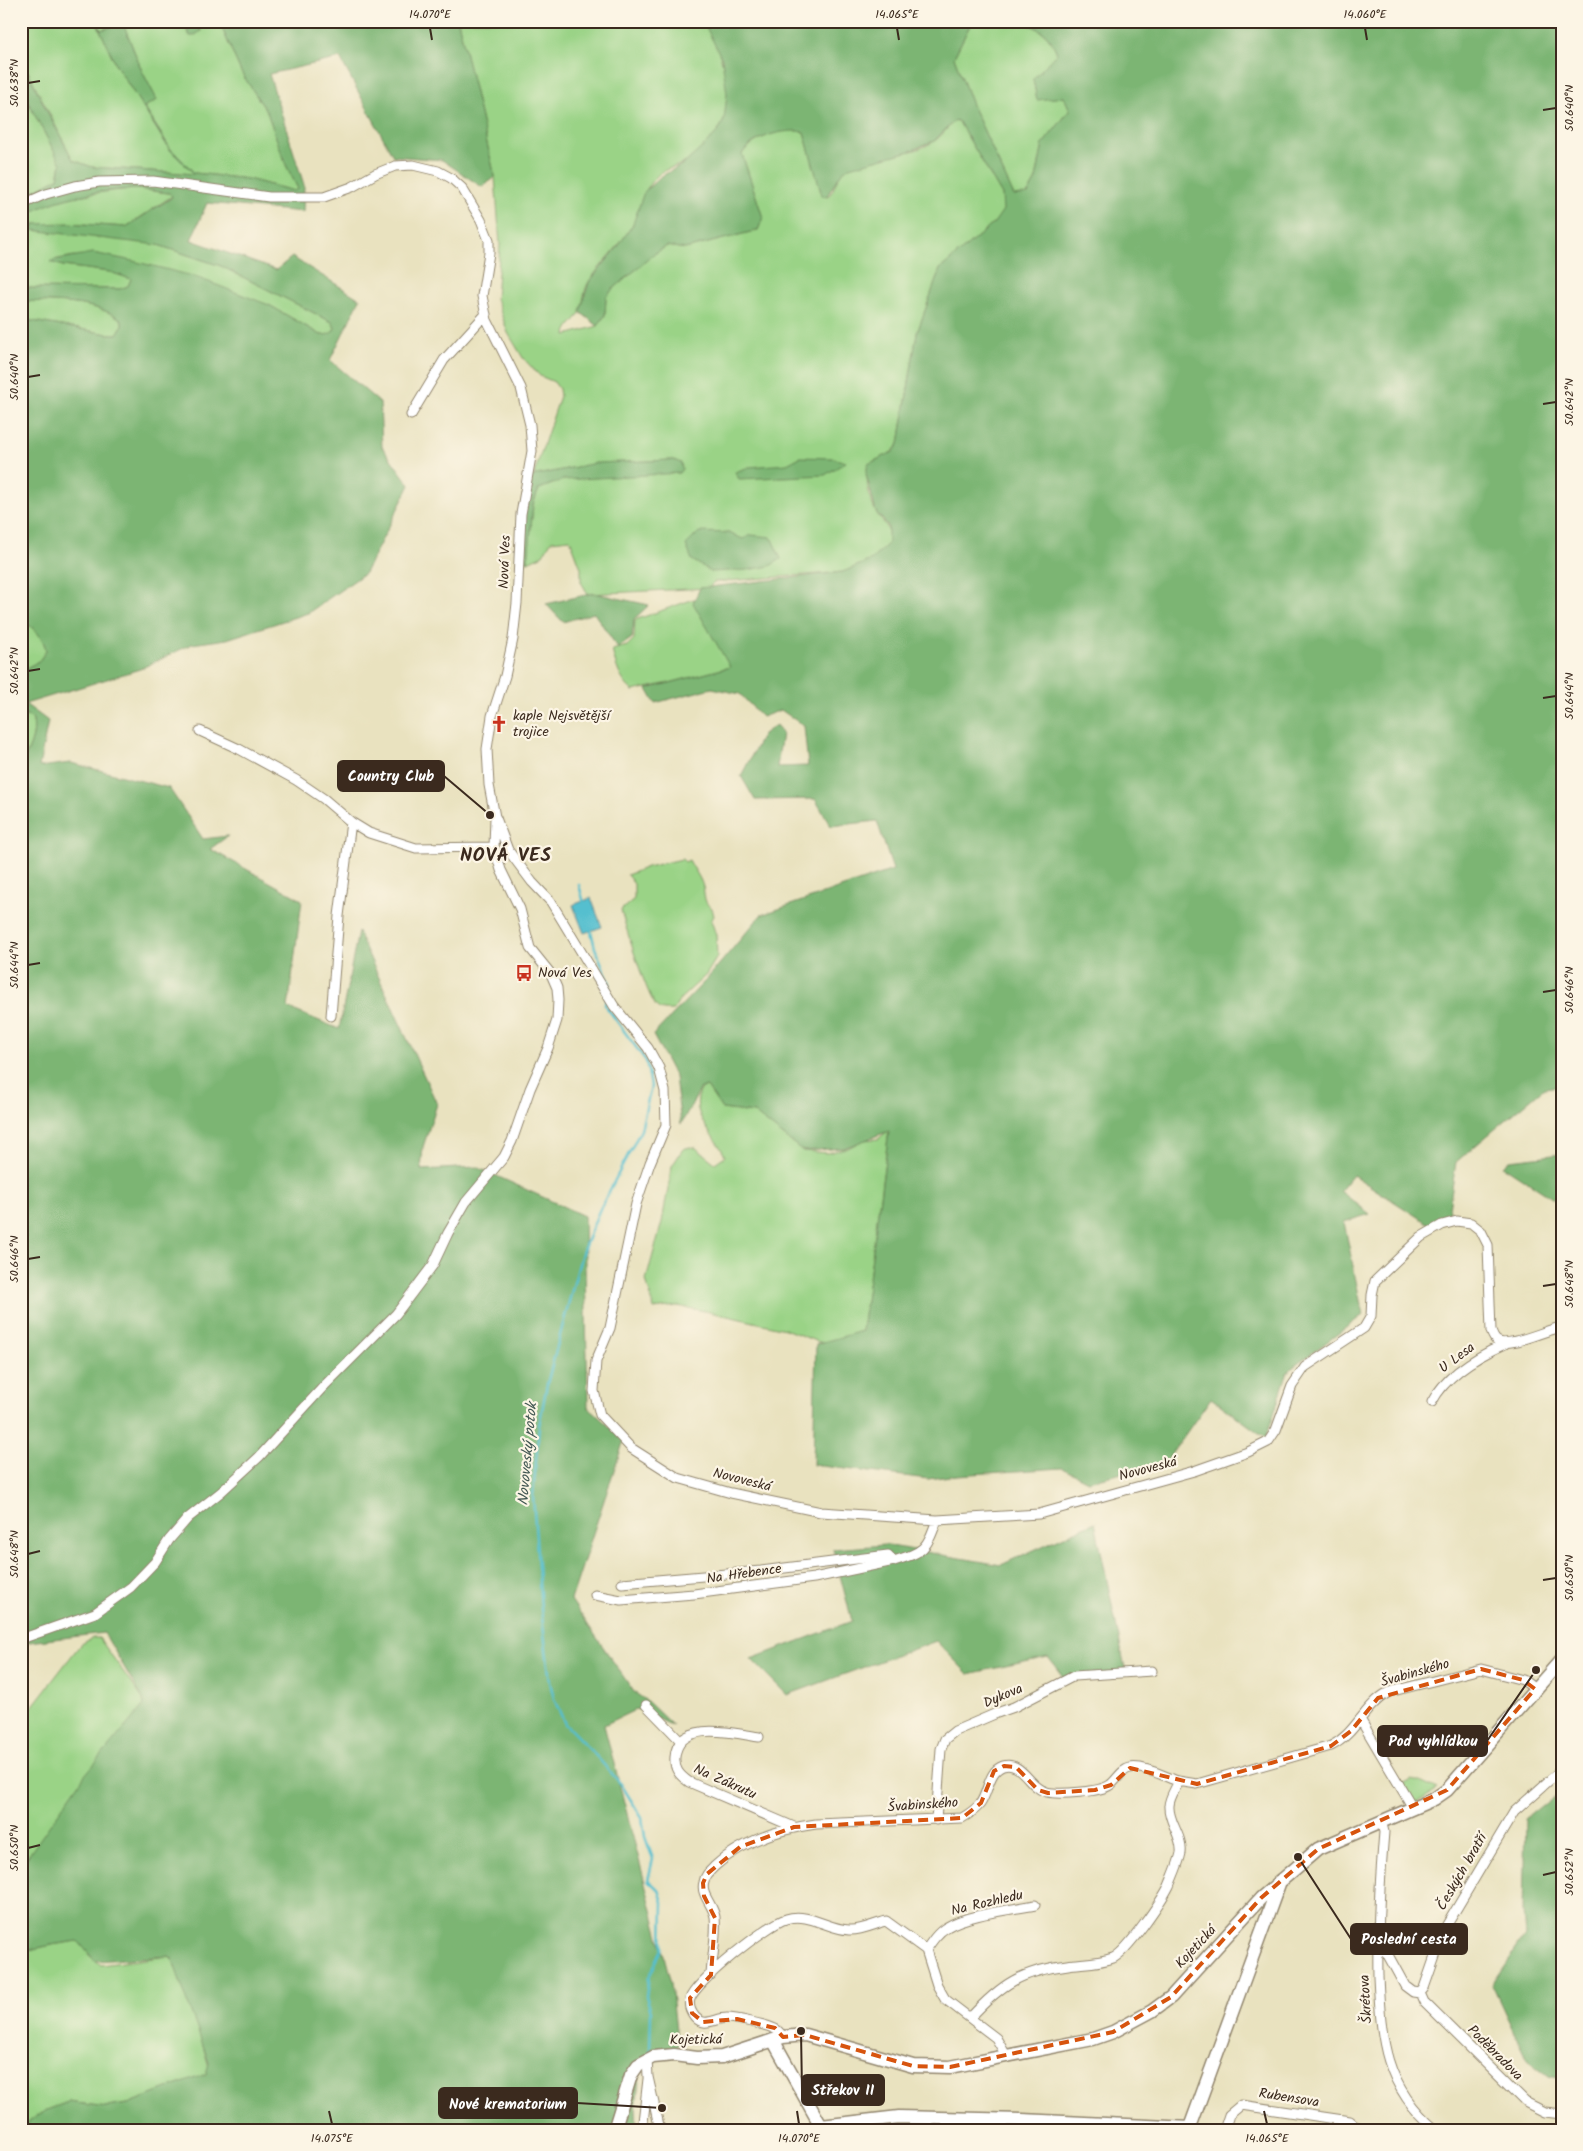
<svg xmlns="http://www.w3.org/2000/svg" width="1583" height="2151" font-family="Kalam,sans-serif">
  <rect width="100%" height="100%" fill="#fcf5e5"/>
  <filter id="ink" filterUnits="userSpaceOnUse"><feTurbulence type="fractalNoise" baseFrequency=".02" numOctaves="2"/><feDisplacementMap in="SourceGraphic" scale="10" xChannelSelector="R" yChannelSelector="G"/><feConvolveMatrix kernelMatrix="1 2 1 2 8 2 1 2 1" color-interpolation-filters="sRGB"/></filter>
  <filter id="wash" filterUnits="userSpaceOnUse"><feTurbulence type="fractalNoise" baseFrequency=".0096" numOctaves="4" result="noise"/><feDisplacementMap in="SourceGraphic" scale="20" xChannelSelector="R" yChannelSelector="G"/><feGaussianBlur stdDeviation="1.12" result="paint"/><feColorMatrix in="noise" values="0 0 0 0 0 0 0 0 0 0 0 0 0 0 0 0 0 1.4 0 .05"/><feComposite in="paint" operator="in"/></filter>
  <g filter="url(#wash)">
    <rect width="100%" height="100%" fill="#e9e2bf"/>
    <path fill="#9ad386" stroke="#6a7e52" d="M21,21h75l20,44 54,85 25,24 -103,-7 -19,-7 -52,-102z
      M97,21h85l8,15 11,-5 -4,-10h22l22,51 26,40 19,53 13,25 -5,1 -47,-12 -52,-6 -25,-25 -26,-41 13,-7 -15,-29 -19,-48 -22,7z
      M458,21h246c15,27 33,70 19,101 -7,15 -21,27 -33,37 -9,8 -25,8 -33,17 -16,14 -15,34 -25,50 -12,20 -29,36 -42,54 -7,10 -6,22 -10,33 -4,8 -14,14 -14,22l32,-9 7,-11 1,-18 6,-7 42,-36 13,-8 18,3 73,-19 5,-12 -21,-64c8,-13 35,-24 50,-25 4,0 9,2 12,3l18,63 5,2c10,-7 7,-22 22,-30 25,-15 60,-9 84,-25 8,-5 15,-15 22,-22l4,2 43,73 2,16 -10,12 -54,46 -23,64 -18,111c-10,14 -19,12 -31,21 -3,13 1,34 8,47 9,15 14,11 12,32l-17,16 -28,12 -129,10 -6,6 -120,6 -7,-12v-14l-11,-29 -19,2 -8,14 -15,7 5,-58 6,-15 24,-9 31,-3 80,-17c-48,2 -89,2 -136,16l-4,-2 26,-78 -1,-7 -5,-7 -14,-6 -17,-18 -15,-25 -12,-34 4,-54 -5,-68z
      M972,21c34,0 71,-6 85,32l-24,26 4,20 27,-2 6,13 -27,34 -7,35 -9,16 -13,1 -42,-91 -18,-48z
      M21,89l40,75 -3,14 -37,20z
      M136,189l33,4 3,3 -46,31 -58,-4 90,22 63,21 111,56 3,6c-3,6 -7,7 -14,7l-52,-30 -195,-49 -20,4 -3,2 12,4 47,6 21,7 -3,7 -8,3 -99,-1v-67c20,-24 85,-30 115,-32z
      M21,301c31,1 76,0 101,19v6l-5,8h-9l-87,-15z
      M694,599l36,68 -57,15 -40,9c-13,-10 -17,-25 -21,-41l15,-4 7,-7 1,-19z
      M21,621c12,5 23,16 25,30l-7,10 -18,10z
      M21,714l11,4c6,17 -5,34 -11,49z
      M682,859l3,3 4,-2c4,8 12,18 14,27 2,8 0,16 9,21l2,8 -3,4 5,15 1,22 -11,18 -26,24 -6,11c-5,0 -12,1 -16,-2 -10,-7 -33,-83 -37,-98l13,-11v-15l-7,-9 20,-8z
      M707,1087l15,22 32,4 49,38 24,2 21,-5 15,-8 15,-1 11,-9 -27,201 -28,10 -16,1 -33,-13 -80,-18 -28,-5 -23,3 -8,-29 16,-58 10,-56 11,-17 7,-2 6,1 19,15 10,-7c-9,-21 -39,-42 -23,-68z
      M92,1638h7l44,61 1,6 -113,151 -10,9v-144l59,-76z
      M1412,1779l25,11 -24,15 -12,-20z
      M78,1941l4,1 7,13 12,10 67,-9 4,2 22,56 15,53 -3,7 -4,2 -74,28 -21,3 -39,-5 -21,8 -17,10 -6,10h-3v-178l30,-7z"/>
    <path fill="#7bb573" stroke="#5b7048" d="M96,21l5,9 22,-7 19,48 15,29 -13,7 26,41 25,25 53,6 46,12 4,-2 -12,-24 -19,-53 -26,-40 -22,-51h239l37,156 -13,10 -40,-27 -49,-4 -53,-98 -71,16 35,111 -1,27 -96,-9 -16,37 85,30 16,-13 68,42 -30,61 50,43 2,44 28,38 -45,88 -57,40 -81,26 -35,5 -52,25 -115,35 23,17 -9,46 32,-4 98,25 34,51 25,-3 -18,13 92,51 -14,108 51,21 19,-97 79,172 -14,43 -2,23 56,-3 107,49 4,191 36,33 -53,160 63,92 14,10 25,24 -36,-17 -33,16 67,258 7,67 -37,9 -5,49 1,22h-613l6,-10 17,-10 21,-8 39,5 21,-3 78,-30 3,-11 -37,-105 -3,-2 -74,5 -17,-20 -27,4 -30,7v-86l64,-91 59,-70 -1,-6 -39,-66 -83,10v-876c6,-15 17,-32 11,-49l-11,-4v-43l18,-10 7,-10c-2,-14 -13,-25 -25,-30v-302l87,15h9l5,-8v-6c-25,-19 -70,-18 -101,-19v-13l99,1 8,-3 3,-7 -21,-7 -47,-6 -12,-4 3,-2 39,-7 40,8 60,15 76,29 52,30c7,0 11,-1 14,-7l-3,-6 -111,-56 -63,-21 -126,-15 2,-6 34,-1 58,4 45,-29 1,-2 -3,-3c-11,-1 -23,-4 -34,-4 -29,0 -95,10 -114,32v-23l37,-20 3,-14 -40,-75v-31l25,51 27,51 19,7 102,7 -24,-24 -54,-85z
      M182,21h15l4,10 -7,5h-4z
      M703,21h269l-18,36 18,48 42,91 14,-2 8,-15 7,-35 27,-34 -6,-13 -27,3 -4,-21 24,-26c-8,-21 -18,-25 -37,-32h542v1065l-18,2 -88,74 -8,53 -18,10 -77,-50 -13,16 30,23 -26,8 19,93 -75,56 -22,67 -55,-40 -46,65 -77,18 -26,-13 -105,7 -29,4 -115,-14 3,-121 46,-13 27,-200 -45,17 -41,3 -49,-38 -32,-4 -15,-22 -6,1 -20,36 -6,-47 -22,-42 53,-55 55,-65 132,-45 -16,-49 -46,5 -16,-27 -60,1 -14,-24 22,-42 13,-9 6,8 -5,34 31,-1 -4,-40 -23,-16 -19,7 -22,-23 -28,-6 -57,15 -8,-14 83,-22 -37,-64 7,-15 143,-16 28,-12 17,-16v-18l-12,-14 -10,-38 2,-10 25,-12 6,-8 18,-111 23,-64 54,-46 9,-13 -1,-15 -43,-73 -4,-2 -21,21 -24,10 -61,16 -9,8 -13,21h-5l-18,-64c-19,-4 -52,5 -62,22l21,64 -5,12 -73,19 -18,-3 -13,8 -42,36 -6,7 -1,18 -7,11 -18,-14 9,-30 28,-34 16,-24 11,-32 16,-15 25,-14 21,-19 13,-14 5,-10 3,-26 -5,-35z
      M800,457l32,1 14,4 -21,13 -86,4 -4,-7 14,-5 38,-3z
      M674,460l7,3 1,6 -3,4 -116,7 -24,9 -6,15 -5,58 -9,-4 8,-81 69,-14z
      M699,532l30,1 14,6 8,-4 20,2 10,22 -11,7 -23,4 -36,2 -19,-12 -6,-15z
      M594,593l55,12 -15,14 -2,19 -14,10 -24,-35 -31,9 -17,-18z
      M1562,1154v48l-10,-4 -49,-32 7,-6z
      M1095,1522l31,151 -62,5 -16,-21 -80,17 -32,-33 -149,54 -36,-36 101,-38 -19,-72 52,-4 116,20z
      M1562,1790v290l-13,-3 -22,-17 -35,-75 33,-49 -2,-24 2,-92z"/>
    <path fill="#54bfcf" stroke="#487476" d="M591,898l11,29 -18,6 -11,-28z"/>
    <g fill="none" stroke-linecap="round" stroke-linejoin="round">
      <path stroke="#54bfcf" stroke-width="2.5" d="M579,885l5,18
        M590,927l5,21 15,36 -2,7
        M606,999l-1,6 41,56 5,25 -10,44 -42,81 -17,42 -35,131 -8,42 -6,70 8,113 9,73 4,17 11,25 32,33 24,27 21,34 3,19 8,22 -5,21 11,10 4,12 -1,47 -13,28 -3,19 5,15 -1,41"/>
    </g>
  </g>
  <g filter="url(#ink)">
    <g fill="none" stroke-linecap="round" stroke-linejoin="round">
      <g stroke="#92866e" stroke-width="11">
        <path id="street" d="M21,205l25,-11 29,-8 24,-4 54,-1 116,16h55l28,-10 23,-13 20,-8 18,-1 25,6 13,7 11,10 19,32 8,20v13l-7,43 5,24 34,68 9,37 2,26 -11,63 -4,89 -4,36 -8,37 -13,40 -5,33 2,36 6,32 -1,30 7,23 19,39 10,39 21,26 6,14 1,12 -1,20 -9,28 -18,41 -18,52 -8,16 -38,45 -18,31 -15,32 -37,49 -72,72 -65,71 -38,35 -33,26 -19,22 -14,22 -24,25 -36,26 -74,26
          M411,415l33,-55 42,-46
          M200,731l39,18 57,31 28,19 27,23 18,11 47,15 78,-1
          M496,818l12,32 24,32 19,20 63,104 34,42 11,20 6,23 1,34 -16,38 -14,41 -26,124 -14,33 -2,30 6,24 31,33 47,30 53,15 90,19 116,8 102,-6 155,-43 54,-19 20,-10 8,-12 16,-44 13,-19 59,-39 7,-12 1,-21 3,-14 46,-44 21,-12 15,-4 14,2 10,8 7,14 3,86c1,3 3,8 6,10 11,8 50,-12 65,-14
          M331,1016l8,-100 12,-94
          M1432,1402c14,-27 46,-46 73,-58
          M622,1583l139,-12 127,-16 6,6c31,-10 32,-11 43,-41
          M595,1595l26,5 73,-6 120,-16 80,-17
          M646,1705l34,35
          M1360,1719l53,89
          M759,1737c-26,-4 -81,-18 -84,20 -1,12 4,18 14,25l105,45
          M936,1820l5,-71 4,-10 10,-8 42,-18 17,-6 60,-31 78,-5
          M1381,1820l3,12c-4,48 -7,96 -6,144 3,63 6,111 58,154
          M1377,1935l28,51 8,6 7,1 4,-5 21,-60 69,-116 48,-43
          M926,1950l11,35 8,14 51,39 11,19
          M926,1950c6,-9 12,-18 21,-23 21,-13 64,-17 88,-22
          M711,1975c1,-18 6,-40 4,-58 -2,-13 -15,-22 -11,-35 1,-7 6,-11 11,-16 28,-26 64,-37 101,-42l146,-6c7,-4 13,-8 18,-14 9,-12 8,-33 23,-38 19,-6 27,23 44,26 12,3 53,0 63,-7 7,-5 11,-15 20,-17 12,-3 36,9 48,13 6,1 13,2 19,3l134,-38c25,-12 33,-41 58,-54l92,-23 42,11 12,9
          M1420,1993l4,9 101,100 20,10 17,2
          M970,2018c32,-35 52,-47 98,-53 15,-2 32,-2 45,-7 14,-6 49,-58 56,-72 4,-10 10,-23 12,-33 2,-17 -13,-31 -12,-47 0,-8 7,-18 10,-25
          M783,2037c-2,-3 -5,-7 -8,-8 -7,-4 -40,-11 -48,-11 -12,0 -22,10 -32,-1 -4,-5 -7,-11 -5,-18 5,-17 78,-75 96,-80 23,-7 41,10 63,11 12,1 25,-6 37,-9l40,29
          M647,2059l1,18 12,53
          M645,2130l-2,-8 5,-43
          M808,2130l13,-4
          M1224,2130l5,-15 12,-10 109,16 11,9"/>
      </g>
      <g stroke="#92866e" stroke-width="15">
        <path id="secondary" d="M773,2040l48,86 78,-9 123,3 168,8
          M614,2130l17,-55 7,-10 15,-8 21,-2 23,3 25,-1 61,-20 22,-2 108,31 37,1 143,-28 20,-7 39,-21 19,-14 90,-99 57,-49 116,-50 13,-9 115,-131
          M1189,2130l90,-246"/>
      </g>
      <use href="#street" stroke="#fff" stroke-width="9"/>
      <use href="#secondary" stroke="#fff" stroke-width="12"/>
    </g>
  </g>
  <path fill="none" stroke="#d7540e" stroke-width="4" stroke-dasharray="10 6" stroke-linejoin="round" d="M1481,1669l42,11 12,9 -88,101 -129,59 -57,49 -90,99 -58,35 -163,35 -37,-1 -108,-31 -22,2 -8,-9 -38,-9 -34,3 -11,-9 -2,-15 21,-23 4,-57 -11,-22 -1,-13 4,-9 33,-27 54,-20 168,-9 19,-15 13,-32 10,-5 12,1 22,23 10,3 47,-3 16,-5 19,-17 67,16 134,-38 20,-15 27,-33z"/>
  <path fill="none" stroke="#3b2a1e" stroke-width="2" d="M430,28l2,12M897,28l2,12M1365,28l2,12M28,83l12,-2M1543,110l13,-2M28,377l12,-2M1543,404l13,-2M28,671l12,-2M1543,698l13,-2M28,965l12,-2M1543,992l13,-2M28,1259l12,-2M1543,1286l13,-2M28,1554l12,-3M1543,1580l13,-2M28,1848l12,-3M1543,1875l13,-3M329,2111l3,13M797,2111l2,13M1264,2111l3,13"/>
  <defs>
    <g id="church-bare" transform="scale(1.35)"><path d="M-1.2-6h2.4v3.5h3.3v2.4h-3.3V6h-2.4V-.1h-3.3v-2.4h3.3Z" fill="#c8321e" stroke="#fcf5e5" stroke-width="2.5" paint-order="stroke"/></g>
    <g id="bus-bare" transform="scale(1.35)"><path d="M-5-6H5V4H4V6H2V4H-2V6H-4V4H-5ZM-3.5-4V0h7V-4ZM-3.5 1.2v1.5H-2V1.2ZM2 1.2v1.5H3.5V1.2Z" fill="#c8321e" stroke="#fcf5e5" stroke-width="2.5" paint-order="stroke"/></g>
  </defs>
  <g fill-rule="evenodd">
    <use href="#church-bare" x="499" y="724"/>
    <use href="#bus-bare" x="524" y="973"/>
  </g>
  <g text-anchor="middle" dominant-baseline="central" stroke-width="4.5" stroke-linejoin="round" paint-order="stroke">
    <g font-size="14" fill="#3b2a1e" stroke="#fcf5e5">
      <text transform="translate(505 562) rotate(-88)">Nová Ves</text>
      <text transform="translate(1457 1358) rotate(-37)">U Lesa</text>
      <text transform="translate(1148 1469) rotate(-15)">Novoveská</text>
      <text transform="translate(742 1480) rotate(14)">Novoveská</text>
      <text transform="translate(744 1574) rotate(-8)">Na Hřebence</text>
      <text transform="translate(1415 1673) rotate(-16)">Švabinského</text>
      <text transform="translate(1003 1696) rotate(-23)">Dykova</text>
      <text transform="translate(725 1782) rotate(24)">Na Zákrutu</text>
      <text transform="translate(923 1805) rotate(-4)">Švabinského</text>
      <text transform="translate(1462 1872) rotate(-60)">Českých bratří</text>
      <text transform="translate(987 1903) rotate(-13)">Na Rozhledu</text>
      <text transform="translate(1196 1947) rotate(-47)">Kojetická</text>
      <text transform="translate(1366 1999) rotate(-93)">Škrétova</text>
      <text transform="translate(696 2040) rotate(-1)">Kojetická</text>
      <text transform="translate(1495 2053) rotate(45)">Poděbradova</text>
      <text transform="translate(1289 2098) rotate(9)">Rubensova</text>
    </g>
    <g font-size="14" fill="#3b2a1e" stroke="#fcf5e5" text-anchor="start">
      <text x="513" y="716">kaple Nejsvětější<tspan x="513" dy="16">trojice</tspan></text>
      <text x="538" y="973">Nová Ves</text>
    </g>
    <g font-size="15" font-style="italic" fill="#425753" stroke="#fcf5e5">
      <text transform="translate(528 1454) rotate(-85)">Novoveský potok</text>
    </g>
    <g font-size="19" font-weight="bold" letter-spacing="1" fill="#3b2a1e" stroke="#fcf5e5">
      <text x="506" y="856">NOVÁ VES</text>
    </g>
  </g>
  <path fill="none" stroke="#3b2a1e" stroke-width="2" d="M490 815L444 776M1536 1670L1487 1741M1298 1857L1351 1939M801 2031L802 2090M662 2108L577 2103"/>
  <g fill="#3b2a1e" stroke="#fcf5e5" stroke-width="2">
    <circle cx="490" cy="815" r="5"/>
    <circle cx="1536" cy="1670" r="5"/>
    <circle cx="1298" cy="1857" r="5"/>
    <circle cx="801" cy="2031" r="5"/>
    <circle cx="662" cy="2108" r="5"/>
  </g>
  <g fill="#3b2a1e" stroke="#3b2a1e" stroke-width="2">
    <rect x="338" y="761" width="106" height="30" rx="5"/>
    <rect x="1378" y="1726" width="109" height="30" rx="5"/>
    <rect x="1351" y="1924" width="116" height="30" rx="5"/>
    <rect x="802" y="2075" width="82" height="30" rx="5"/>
    <rect x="439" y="2088" width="138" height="30" rx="5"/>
  </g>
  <g font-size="15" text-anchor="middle" font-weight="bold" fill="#fff">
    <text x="391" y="781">Country Club</text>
    <text x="1433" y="1746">Pod vyhlídkou</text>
    <text x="1409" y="1944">Poslední cesta</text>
    <text x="843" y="2095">Střekov II</text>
    <text x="508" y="2109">Nové krematorium</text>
  </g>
  <rect width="1583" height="2151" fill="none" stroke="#fcf5e5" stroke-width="55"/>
  <rect x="28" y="28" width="1528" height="2096" fill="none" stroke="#3b2a1e" stroke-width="2"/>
  <g font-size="12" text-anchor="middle" fill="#3b2a1e">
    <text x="430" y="18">14.070°E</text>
    <text x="897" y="18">14.065°E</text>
    <text x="1365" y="18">14.060°E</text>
    <text transform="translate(14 83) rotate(-90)" y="4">50.638°N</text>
    <text transform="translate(1569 108) rotate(-90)" y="4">50.640°N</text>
    <text transform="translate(14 377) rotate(-90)" y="4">50.640°N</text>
    <text transform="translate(1569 402) rotate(-90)" y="4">50.642°N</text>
    <text transform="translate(14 671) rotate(-90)" y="4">50.642°N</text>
    <text transform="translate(1569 696) rotate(-90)" y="4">50.644°N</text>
    <text transform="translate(14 965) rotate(-90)" y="4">50.644°N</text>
    <text transform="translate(1569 990) rotate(-90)" y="4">50.646°N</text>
    <text transform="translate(14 1259) rotate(-90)" y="4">50.646°N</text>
    <text transform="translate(1569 1284) rotate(-90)" y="4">50.648°N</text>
    <text transform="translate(14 1554) rotate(-90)" y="4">50.648°N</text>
    <text transform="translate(1569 1578) rotate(-90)" y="4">50.650°N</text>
    <text transform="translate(14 1848) rotate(-90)" y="4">50.650°N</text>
    <text transform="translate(1569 1872) rotate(-90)" y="4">50.652°N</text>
    <text x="332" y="2142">14.075°E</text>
    <text x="799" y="2142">14.070°E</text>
    <text x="1267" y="2142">14.065°E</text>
  </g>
</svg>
